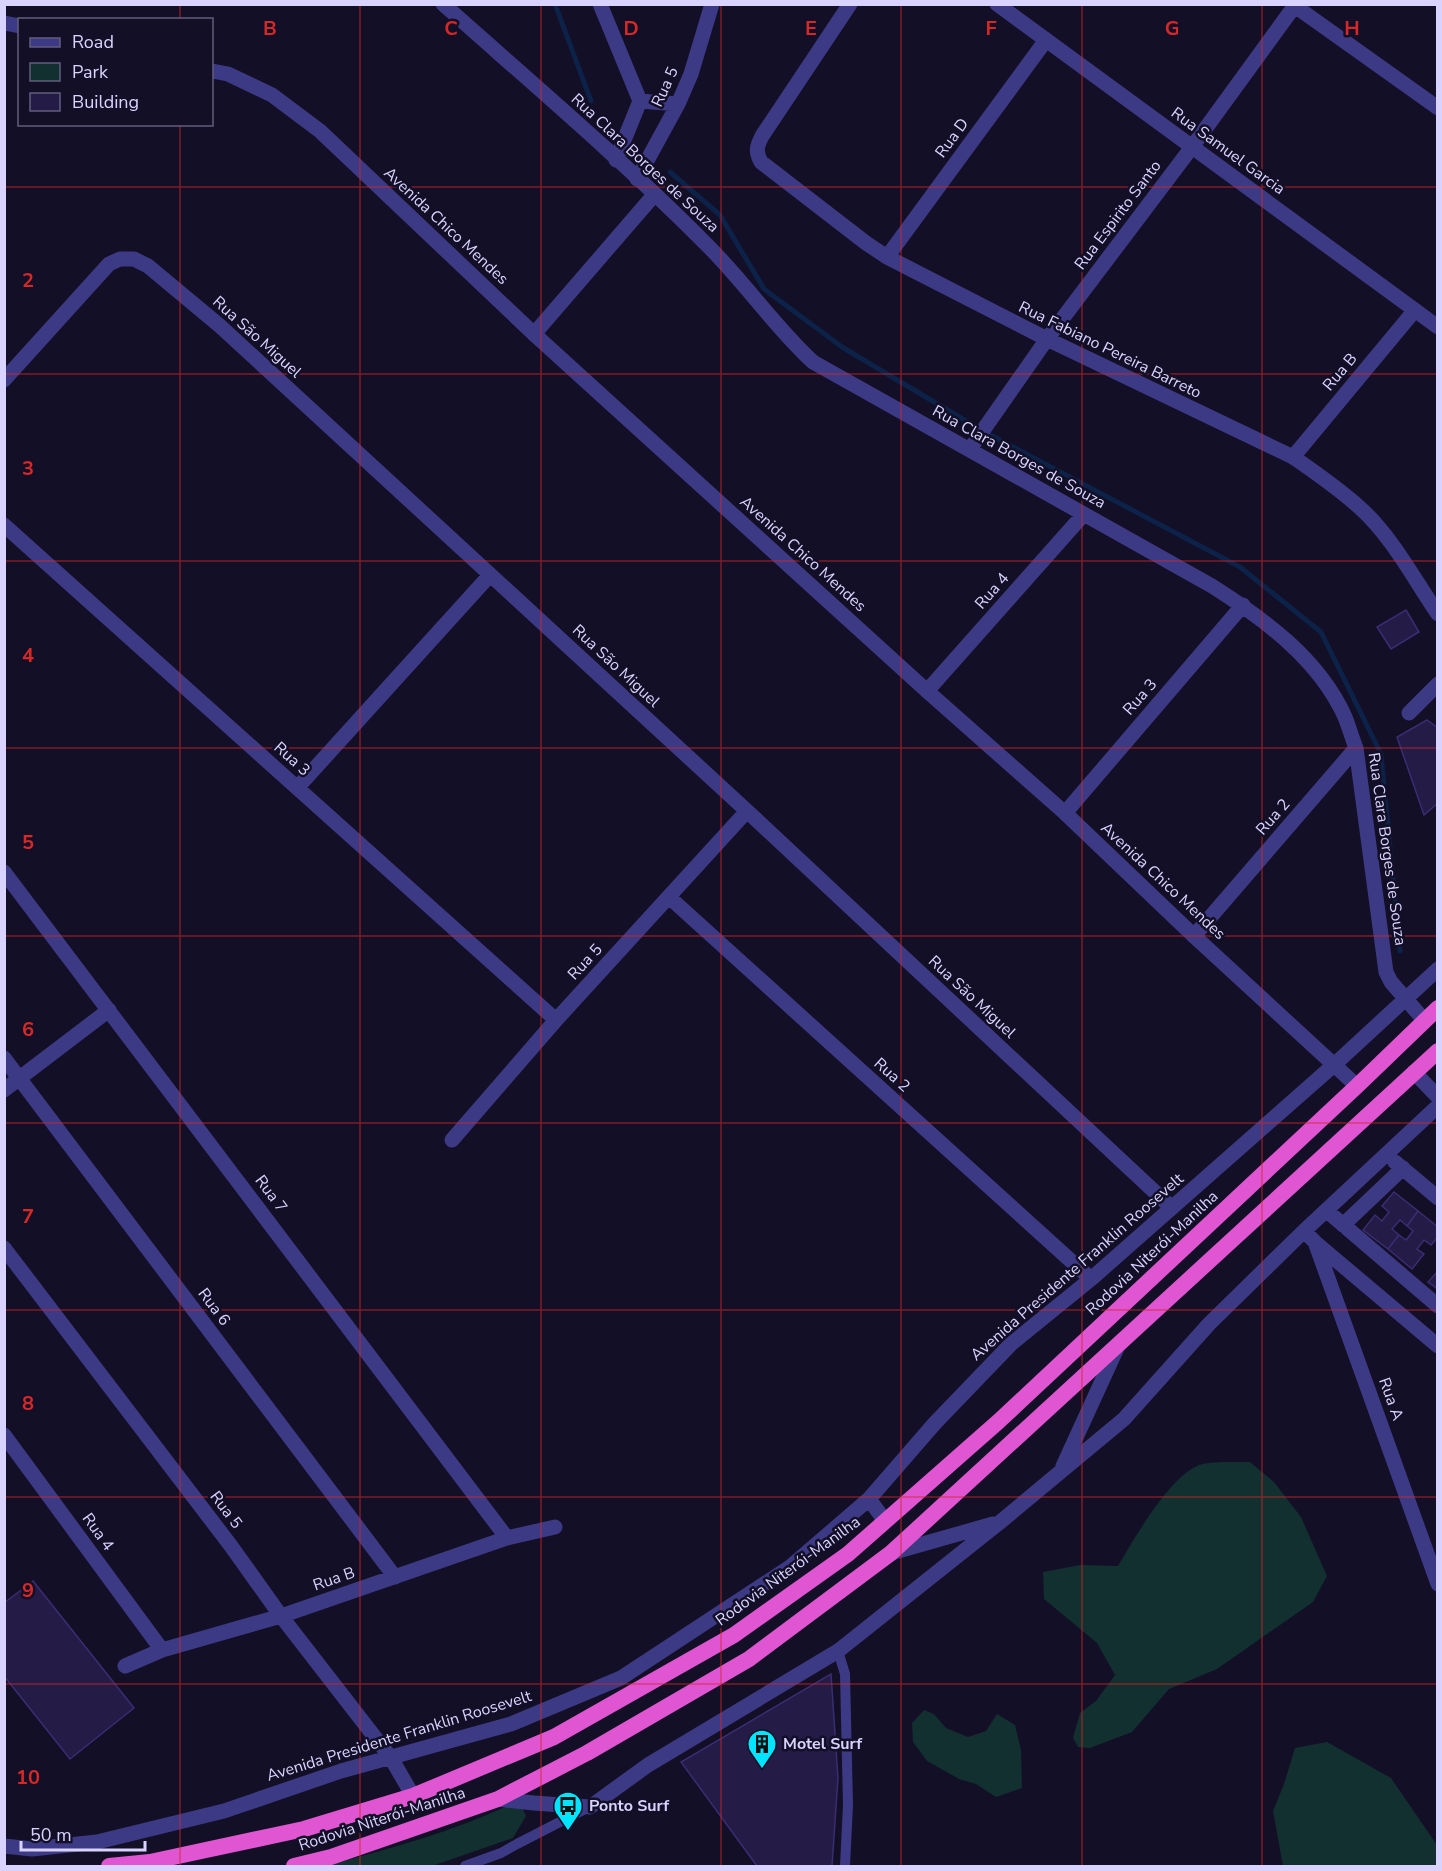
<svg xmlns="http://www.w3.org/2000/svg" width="1442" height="1871" font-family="'Nunito Sans',sans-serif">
  <rect width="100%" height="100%" fill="#130f26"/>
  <path fill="#12302f" d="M1250,1462l24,20 27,35 26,59 -14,26 -96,67 -48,20 -37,43 -42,16 -12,-1 -5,-9 7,-25 16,-12 19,-26 -18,-32 -53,-44 -1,-27 37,-7 38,1c16,-27 51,-89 81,-101 9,-4 40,-3 51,-3z
    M924,1710l10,4 12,14 22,9 18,-6 11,-17 18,11 6,25 1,38 -26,9 -20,-13 -17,-5 -32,-18 -14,-19 -1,-19z
    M1327,1742l64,36 46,67v21h-154l-10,-55 11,-27 11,-36z
    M519,1800l7,16 -13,22 -81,28h-107c66,-18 132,-35 194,-66z"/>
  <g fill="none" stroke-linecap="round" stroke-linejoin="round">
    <path stroke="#0c2248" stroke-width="5" d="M555,4l36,97
      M670,172l50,43 44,74 78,58 139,83 259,137 81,65 60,122 19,197"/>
  </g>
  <path fill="#241b47" stroke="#3b2d73" stroke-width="1.5" d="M1406,610l13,22 -28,17 -14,-22z
    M1427,720l11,8v75l-14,12 -27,-78z
    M1394,1192l24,19 -11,15 -7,-6 -8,9 7,6 -11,14 -25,-19 12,-15 7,6 7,-9 -7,-6z
    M1418,1211l20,16v10l-7,8 -7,-5 -7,9 7,5 -12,15 -24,-20 11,-14 7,5 7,-9 -6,-5z
    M1438,1271v18l-10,-7z
    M33,1581l101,127 -64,51 -66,-83v-73z
    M831,1674l7,104 -6,88h-75l-76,-104z"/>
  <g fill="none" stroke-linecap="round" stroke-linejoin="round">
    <path stroke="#3d3a85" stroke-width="10" d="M838,1651l7,23 3,131 -3,61
      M465,1866l36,-13 16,-9 70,-36"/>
    <path stroke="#3d3a85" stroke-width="15" d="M443,4c90,80 182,158 266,243 37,37 66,80 104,115l399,224c52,33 107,73 133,131 4,10 7,21 11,31l30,224 5,10 33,38
      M600,4l40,97 -24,59
      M850,4l-88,132c-5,10 -7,15 -1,26l105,81 21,14 160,82 246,118c23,16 45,31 66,50 32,28 55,72 79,107
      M1292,4l146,104
      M640,101l38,3
      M637,179l41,-75 13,-30 21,-70
      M887,257l159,-217
      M534,334l120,-139
      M4,380l105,-116 11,-5h14l14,7 72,60 527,485 425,397
      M970,449l77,-110 145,-192 104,-143
      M1293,457l122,-147
      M4,525l552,495
      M927,691l157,-177
      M1409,713l29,-29
      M297,788l193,-213
      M1065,813l178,-208
      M4,872l503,666
      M669,897l422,382
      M1194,936l162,-188
      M4,1058l391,519
      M1414,1072l24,25
      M4,1090l105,-80
      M452,1140l104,-120 191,-209
      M1395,1162l43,36
      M1327,1211l111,95
      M1343,1225l60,-57
      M1304,1231l11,11 123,342
      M1317,1244l121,102
      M4,1248l227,298 50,70 110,142 22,38
      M4,1435l158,215
      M1063,1466l55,-120
      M869,1499l16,22
      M891,1553l102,-29
      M125,1666l37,-16 119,-34 226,-78 48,-11
      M498,1799l36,4 56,4 58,-42 190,-114 161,-128 125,-104 85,-95 95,-93 134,-125
      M4,1846l28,3 65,-7 127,-31 117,-40 170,-47 110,-46 169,-111 79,-68 66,-76 76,-79 80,-65 244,-215 103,-95"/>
    <path stroke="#3d3a85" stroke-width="15" d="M997,4l441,323
      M4,23l16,3
      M212,71l16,3 44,21 48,36 214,203 393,357 138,122 129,123 163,150"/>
    <path stroke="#e055d1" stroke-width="16" d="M109,1866l41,-4 154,-33 109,-33 141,-59 180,-102 114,-81 151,-133 358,-335 81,-78
      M294,1866l37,-9 167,-58 89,-46 162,-94 142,-106 547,-502"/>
  </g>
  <path fill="none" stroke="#d62828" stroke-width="1.5" stroke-opacity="0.55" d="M180,4v16M360,4v1862M541,4v1862M721,4v1862M901,4v1862M1082,4v1862M1262,4v1862M180,124v1742M4,187h1434M4,374h1434M4,561h1434M4,748h1434M4,936h1434M4,1123h1434M4,1310h1434M4,1497h1434M4,1684h1434"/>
  <defs>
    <g id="building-pin" transform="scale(1.5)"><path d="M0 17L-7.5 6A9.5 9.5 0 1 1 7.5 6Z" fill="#00e5ff" stroke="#130f26"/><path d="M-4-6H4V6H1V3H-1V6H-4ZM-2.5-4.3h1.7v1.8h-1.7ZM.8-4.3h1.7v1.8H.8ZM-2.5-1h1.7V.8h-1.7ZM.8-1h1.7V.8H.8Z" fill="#111"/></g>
    <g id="bus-pin" transform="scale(1.5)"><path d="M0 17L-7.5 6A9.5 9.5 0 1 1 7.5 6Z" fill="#00e5ff" stroke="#130f26"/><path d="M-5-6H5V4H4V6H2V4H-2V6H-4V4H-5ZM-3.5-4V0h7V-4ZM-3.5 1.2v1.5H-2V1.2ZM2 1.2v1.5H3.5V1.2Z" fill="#111"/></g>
  </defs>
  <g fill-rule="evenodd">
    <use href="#building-pin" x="762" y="1744"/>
    <use href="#bus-pin" x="568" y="1806"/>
  </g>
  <g text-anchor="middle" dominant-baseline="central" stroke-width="5" stroke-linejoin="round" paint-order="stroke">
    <g font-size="16" fill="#d9d4ff" stroke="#130f26">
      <text transform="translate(665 87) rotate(-65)">Rua 5</text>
      <text transform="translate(952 138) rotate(-54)">Rua D</text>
      <text transform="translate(1228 151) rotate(36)">Rua Samuel Garcia</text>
      <text transform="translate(645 163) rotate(43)">Rua Clara Borges de Souza</text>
      <text transform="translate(1118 215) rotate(-53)">Rua Espirito Santo</text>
      <text transform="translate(446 226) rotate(43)">Avenida Chico Mendes</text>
      <text transform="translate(257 337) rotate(42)">Rua São Miguel</text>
      <text transform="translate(1110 350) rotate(26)">Rua Fabiano Pereira Barreto</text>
      <text transform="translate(1340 372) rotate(-50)">Rua B</text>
      <text transform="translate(1019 457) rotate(29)">Rua Clara Borges de Souza</text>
      <text transform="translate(803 554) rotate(42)">Avenida Chico Mendes</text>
      <text transform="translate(992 591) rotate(-49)">Rua 4</text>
      <text transform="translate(616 666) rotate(43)">Rua São Miguel</text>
      <text transform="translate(1140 697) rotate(-49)">Rua 3</text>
      <text transform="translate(292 759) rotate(42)">Rua 3</text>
      <text transform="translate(1273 817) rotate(-49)">Rua 2</text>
      <text transform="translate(1387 849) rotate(82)">Rua Clara Borges de Souza</text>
      <text transform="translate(1163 881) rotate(43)">Avenida Chico Mendes</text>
      <text transform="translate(585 962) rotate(-47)">Rua 5</text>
      <text transform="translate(972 997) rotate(43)">Rua São Miguel</text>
      <text transform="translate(892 1075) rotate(42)">Rua 2</text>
      <text transform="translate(271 1194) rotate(53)">Rua 7</text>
      <text transform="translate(1152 1253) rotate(-43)">Rodovia Niterói-Manilha</text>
      <text transform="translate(1077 1267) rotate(-41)">Avenida Presidente Franklin Roosevelt</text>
      <text transform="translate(214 1307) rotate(53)">Rua 6</text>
      <text transform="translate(1391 1399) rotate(70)">Rua A</text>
      <text transform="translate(226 1510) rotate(53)">Rua 5</text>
      <text transform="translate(98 1532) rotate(54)">Rua 4</text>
      <text transform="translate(788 1571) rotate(-36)">Rodovia Niterói-Manilha</text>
      <text transform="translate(334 1579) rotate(-19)">Rua B</text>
      <text transform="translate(399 1736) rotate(-17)">Avenida Presidente Franklin Roosevelt</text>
      <text transform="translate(382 1819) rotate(-18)">Rodovia Niterói-Manilha</text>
    </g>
    <g font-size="16" font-weight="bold" fill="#d9d4ff" stroke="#130f26" text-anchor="start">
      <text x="783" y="1744">Motel Surf</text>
      <text x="589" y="1806">Ponto Surf</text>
    </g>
  </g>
  <g font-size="20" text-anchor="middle" font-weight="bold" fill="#d62828" stroke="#130f26" stroke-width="5" stroke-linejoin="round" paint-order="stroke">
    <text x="270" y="35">B</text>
    <text x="451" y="35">C</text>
    <text x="631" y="35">D</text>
    <text x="811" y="35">E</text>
    <text x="991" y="35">F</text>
    <text x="1172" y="35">G</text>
    <text x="1352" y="35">H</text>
    <text x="28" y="287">2</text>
    <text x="28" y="475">3</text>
    <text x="28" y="662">4</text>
    <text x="28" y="849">5</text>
    <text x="28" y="1036">6</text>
    <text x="28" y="1223">7</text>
    <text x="28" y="1410">8</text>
    <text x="28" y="1597">9</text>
    <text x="28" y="1784">10</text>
  </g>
  <rect width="1442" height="1871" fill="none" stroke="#d9d4ff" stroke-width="12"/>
  <rect x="18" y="18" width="195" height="108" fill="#130f26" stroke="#625e7d" stroke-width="1.5"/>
  <rect x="30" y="38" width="30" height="9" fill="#3d3a85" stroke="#625e7d" stroke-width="1.5"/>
  <text x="72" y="48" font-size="18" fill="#d9d4ff">Road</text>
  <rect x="30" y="63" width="30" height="18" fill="#12302f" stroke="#625e7d" stroke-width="1.5"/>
  <text x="72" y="78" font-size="18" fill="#d9d4ff">Park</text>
  <rect x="30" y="93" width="30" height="18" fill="#241b47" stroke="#625e7d" stroke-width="1.5"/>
  <text x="72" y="108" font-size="18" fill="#d9d4ff">Building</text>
  <path d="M21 1841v9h124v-9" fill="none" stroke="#d9d4ff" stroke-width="3"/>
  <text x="30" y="1841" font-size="18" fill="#d9d4ff" stroke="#130f26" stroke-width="4.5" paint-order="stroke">50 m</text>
</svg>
